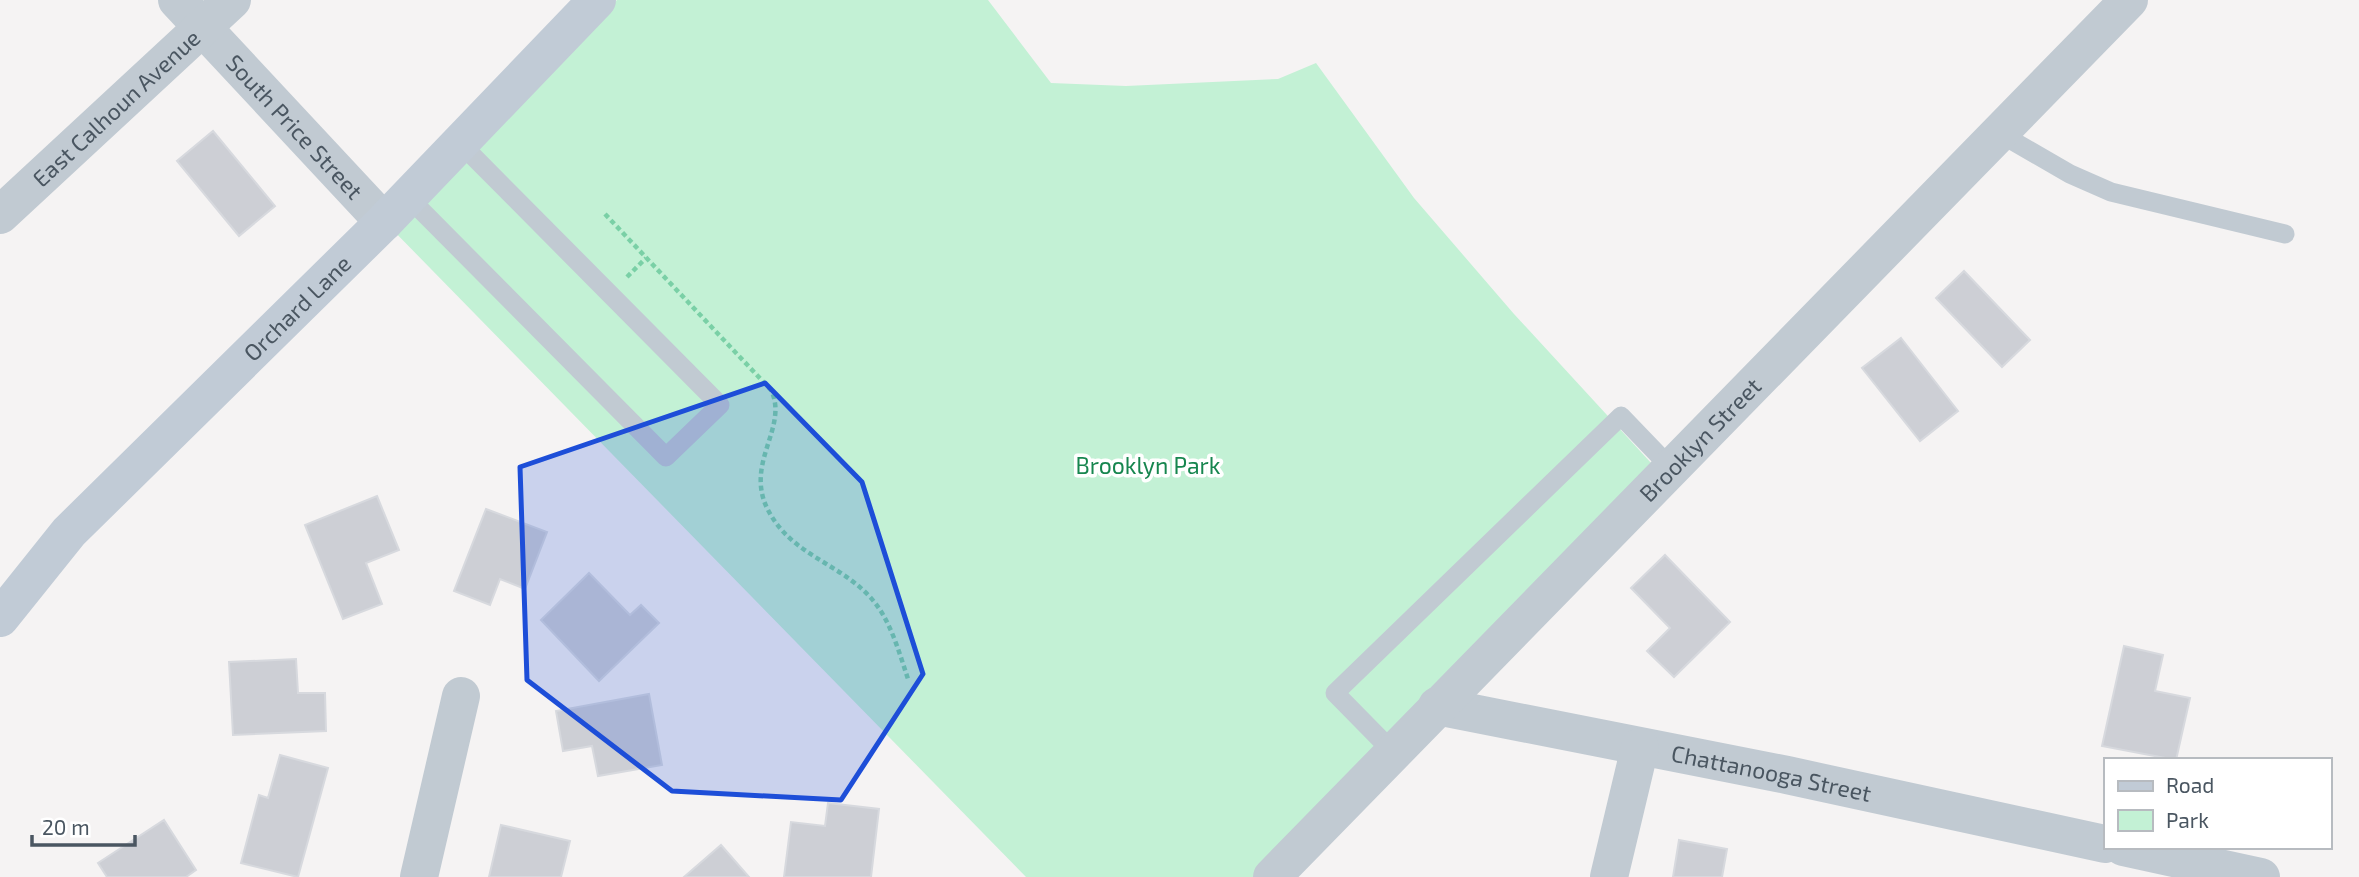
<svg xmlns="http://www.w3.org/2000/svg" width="2359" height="877" font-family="'Exo 2',sans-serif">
  <rect width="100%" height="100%" fill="#f5f3f3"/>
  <path fill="#c3f1d5" d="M617,0h371l63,83 75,3 152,-7 38,-16 98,135 100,116 149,162 -391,401h-246l-641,-655z"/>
  <path fill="#cdcfd5" stroke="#d7d9de" stroke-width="2" d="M213,131l62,75 -36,30 -62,-75z
    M1964,271l66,69 -28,27 -66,-69z
    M1901,338l57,73 -38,30 -58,-73z
    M377,496l22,54 -33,13 16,41 -39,15 -38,-94z
    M486,509l61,23 -22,57 -25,-10 -10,26 -36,-14z
    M1665,555l65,67 -56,55 -27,-26 23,-23 -39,-40z
    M589,573l41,42 11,-10 18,18 -60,58 -58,-61z
    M2124,646l39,9 -8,36 35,7 -14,62 -74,-14z
    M296,659l2,34h27l1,38 -93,4 -4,-73z
    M649,694l13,71 -64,11 -6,-30 -29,5 -7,-40z
    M280,755l48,13 -30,109 -57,-14 18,-68 9,3z
    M828,803l51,6 -8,68h-87l7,-55 34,4z
    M164,820l32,50 -10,7h-79l-9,-14z
    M501,825l69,16 -9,36h-72z
    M1679,840l48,9 -5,28h-49z
    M721,845l28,32h-65z"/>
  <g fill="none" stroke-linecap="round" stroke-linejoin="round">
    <path stroke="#7ad0a6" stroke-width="4.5" stroke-dasharray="5 3.5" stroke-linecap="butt" d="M605,214l166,176c18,37 -26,72 -4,118 23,47 71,54 103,89 20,21 29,55 38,82
      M627,277l19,-19"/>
    <path stroke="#c1cad2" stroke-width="19" d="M1999,133l71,41 41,18 174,42
      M408,197l258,260 54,-52 -260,-262
      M1393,752l-58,-59 286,-277 50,52"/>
    <g stroke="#c1cad2" stroke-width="38">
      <path id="s1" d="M177,0l207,222"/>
      <path id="s2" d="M0,215l232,-215"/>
      <path id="s3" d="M1437,706l350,69 318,69"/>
      <path d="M2123,847l138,30"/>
      <path d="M419,877l42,-181"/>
      <path id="s4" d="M1272,877l857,-877"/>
      <path d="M1609,877l31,-130"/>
    </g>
    <path stroke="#c1cbd6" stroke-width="38" id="s5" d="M0,618l69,-86 315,-310 213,-222"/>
  </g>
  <path fill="#1d4ed8" fill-opacity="0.2" stroke="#1d4ed8" stroke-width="5" stroke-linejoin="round" d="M765,383l97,99 61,192 -82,126 -169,-9 -145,-111 -7,-213z"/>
  <g text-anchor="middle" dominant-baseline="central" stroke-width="7" stroke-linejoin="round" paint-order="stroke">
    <g font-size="23" fill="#4a5661" stroke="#fff">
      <text stroke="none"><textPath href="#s2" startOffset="158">East Calhoun Avenue</textPath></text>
      <text stroke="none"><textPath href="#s1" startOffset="173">South Price Street</textPath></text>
      <text stroke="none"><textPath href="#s5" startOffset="430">Orchard Lane</textPath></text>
      <text stroke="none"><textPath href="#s4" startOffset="612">Brooklyn Street</textPath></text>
      <text stroke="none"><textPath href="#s3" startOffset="341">Chattanooga Street</textPath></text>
    </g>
    <g font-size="23" fill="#17864f" stroke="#fff">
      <text x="1148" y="465">Brooklyn Park</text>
    </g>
  </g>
  <rect x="2104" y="758" width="228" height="91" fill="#ffffff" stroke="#b7bbc0" stroke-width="2"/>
  <rect x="2118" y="781" width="35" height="10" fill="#c1cbd6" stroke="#b7bbc0" stroke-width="2"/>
  <text x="2166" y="793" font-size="21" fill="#4a5661">Road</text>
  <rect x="2118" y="810" width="35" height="21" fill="#c3f1d5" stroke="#b7bbc0" stroke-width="2"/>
  <text x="2166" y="828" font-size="21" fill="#4a5661">Park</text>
  <path d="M32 835v10h103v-10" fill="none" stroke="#4a5661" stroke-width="3.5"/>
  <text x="42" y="835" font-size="21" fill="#4a5661" stroke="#ffffff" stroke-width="5" paint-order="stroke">20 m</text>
</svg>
